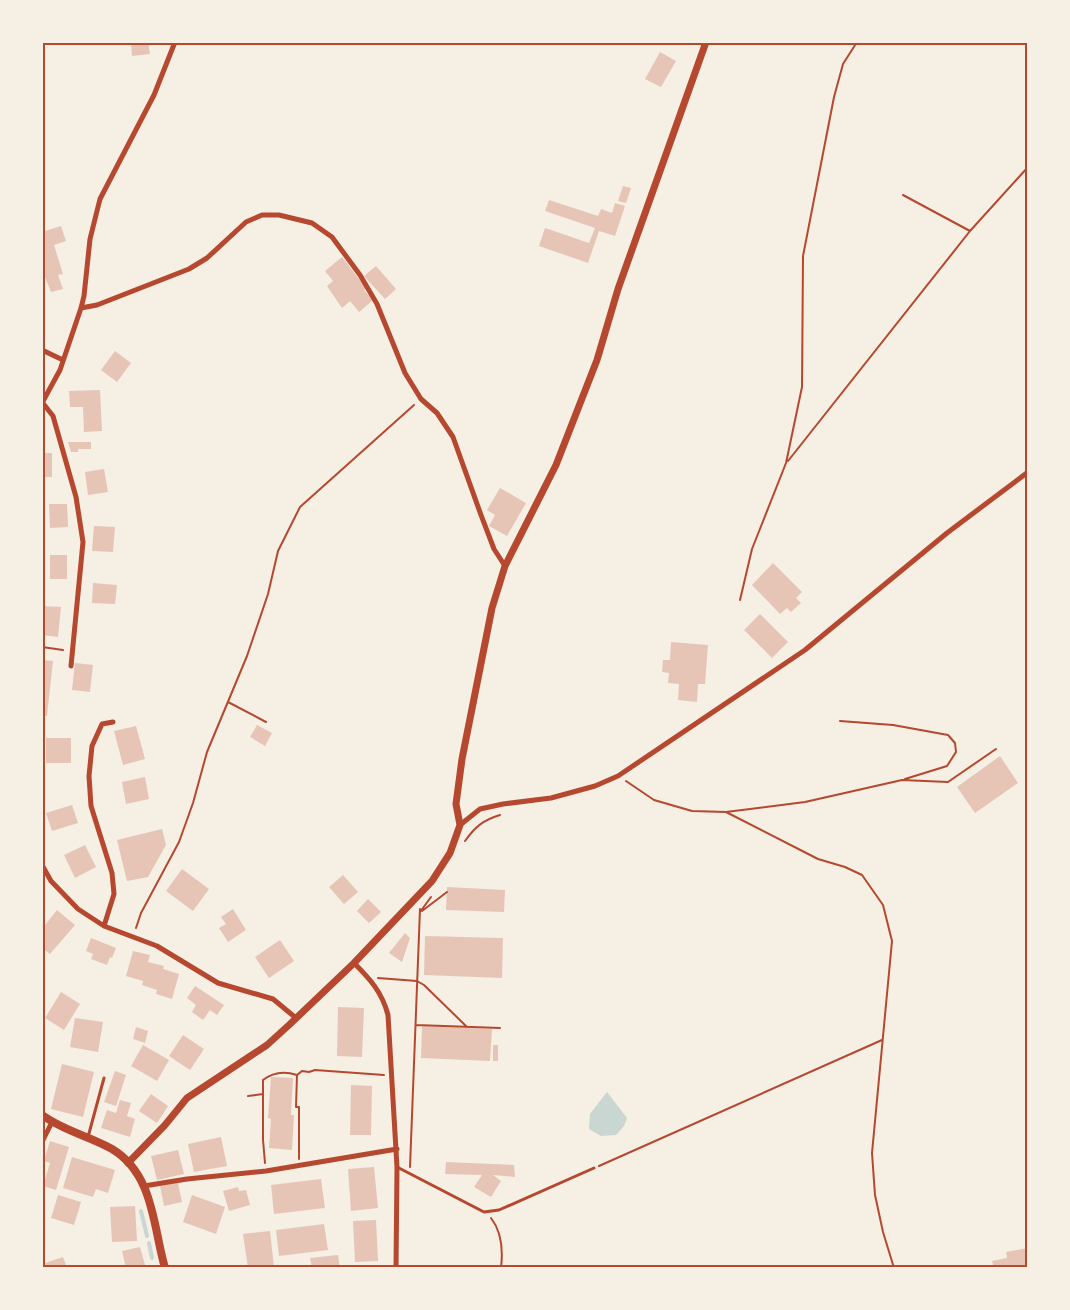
<svg xmlns="http://www.w3.org/2000/svg" width="1070" height="1310" font-family="'Noto Sans',sans-serif">
  <rect width="100%" height="100%" fill="#f6efe4"/>
  <path fill="#c9d6d2" d="M607,1092l20,26 -3,8 -8,9 -15,1 -12,-7 1,-15z"/>
  <g fill="none" stroke-linecap="round" stroke-linejoin="round">
    <path stroke="#c9d6d2" stroke-width="4" d="M141,1211l6,25
      M149,1243l3,15"/>
  </g>
  <path fill="#e6c5b7" d="M131,42h17l2,12 -18,2z
    M660,52l16,9 -15,26 -16,-8z
    M623,186l8,2 -5,15 -8,-2z
    M549,200l49,16 3,-7 11,4 3,-10 10,3 -10,30 -16,-5 -11,32 -49,-17 6,-18 44,15 6,-15 -50,-17z
    M61,226l5,15 -12,4 9,29 -5,1 5,14 -12,3 -9,-22v-38z
    M342,257l24,31 -2,2 9,10 -14,12 -9,-11 -8,7 -15,-22 6,-5 -8,-10z
    M376,266l20,23 -11,10 -21,-23z
    M115,351l16,12 -14,19 -16,-12z
    M100,390l2,41 -18,1 -1,-25h-13l-1,-16z
    M68,442h23v7h-13v3h-7z
    M42,453h10v24h-10z
    M104,469l4,23 -20,3 -3,-23z
    M500,488l26,15 -19,33 -18,-10 6,-11 -8,-5z
    M49,504h18l1,23 -18,1z
    M94,526l21,1 -2,25 -21,-1z
    M50,555h17v24h-17z
    M773,563l29,29 -6,6 5,5 -10,9 -4,-4 -7,6 -28,-29z
    M93,583l24,2 -2,19 -23,-1z
    M42,606l19,1 -3,30 -16,-2z
    M760,614l28,28 -16,16 -28,-28z
    M671,642l37,3 -3,39h-7l-1,18 -19,-2 1,-16 -11,-1 1,-10 -7,-1 1,-12h7z
    M42,660l11,1 -6,55 -5,-1z
    M75,663l18,2 -3,27 -18,-2z
    M257,725l15,8 -7,13 -15,-9z
    M136,726l9,33 -22,6 -9,-34z
    M46,738h25v25h-25z
    M1000,756l18,27 -43,30 -18,-26z
    M145,777l4,22 -23,5 -4,-22z
    M72,805l6,18 -26,8 -6,-18z
    M162,829l4,16 -18,32 -21,4 -10,-41z
    M85,845l11,22 -21,11 -11,-23z
    M182,869l27,20 -16,22 -27,-20z
    M343,875l15,17 -14,12 -15,-17z
    M447,887l58,3 -1,22 -58,-2z
    M368,899l13,13 -12,11 -12,-12z
    M233,909l13,21 -18,12 -9,-14 7,-4 -5,-7z
    M57,910l18,15 -25,29 -8,-6v-19z
    M405,933l5,5 -8,24 -13,-9z
    M425,936l78,2 -1,40 -78,-3z
    M91,938l25,10 -4,10 -2,-1 -3,8 -16,-6 2,-5 -7,-3z
    M280,940l14,21 -25,17 -14,-21z
    M133,951l17,4 -2,7 16,4 -1,3 16,5 -7,25 -16,-5 1,-4 -15,-5 1,-4 -17,-5z
    M195,986l29,19 -7,10 -7,-5 -7,10 -11,-8 4,-7 -9,-7z
    M61,992l19,12 -16,26 -19,-12z
    M338,1007l26,1 -2,49 -25,-1z
    M75,1018l28,4 -5,30 -28,-5z
    M422,1026l70,3 -2,32 -69,-3z
    M136,1027l12,4 -3,12 -12,-4z
    M183,1035l21,14 -14,21 -21,-14z
    M143,1045l26,15 -12,21 -26,-15z
    M493,1045h5v16h-5z
    M62,1064l32,8 -11,45 -32,-8z
    M115,1071l11,4 -10,31 -12,-4z
    M271,1077l22,1 -2,37h3l-2,35 -23,-2 2,-29 -3,-1z
    M351,1085l21,1 -1,49h-21z
    M151,1094l17,12 -11,17 -18,-12z
    M120,1100l11,3 -4,13 8,3 -5,18 -29,-9 6,-18 9,3z
    M221,1137l6,29 -33,6 -6,-28z
    M50,1141l19,6 -13,43 -13,-4 7,-23 -6,-2z
    M178,1150l6,24 -27,6 -6,-24z
    M72,1157l43,13 -7,23 -12,-4 -3,8 -30,-9z
    M446,1162l68,3 1,12 -22,-2 8,6 -10,16 -17,-10 8,-12 -37,-1z
    M374,1167l4,41 -27,3 -3,-42z
    M321,1179l4,29 -51,6 -3,-29z
    M178,1183l4,19 -18,4 -4,-20z
    M238,1187l1,4 7,-1 4,15 -21,6 -6,-20z
    M58,1195l23,7 -7,23 -23,-7z
    M192,1195l33,12 -9,27 -33,-12z
    M135,1206l2,35 -25,1 -2,-35z
    M376,1220l2,41 -23,1 -2,-41z
    M324,1224l4,26 -49,6 -3,-26z
    M270,1231l4,36 -26,1 -5,-34z
    M140,1247l5,18 -19,3 -4,-17z
    M1028,1248v18l-6,2h-28l-2,-7 15,-3 -1,-6z
    M338,1255l2,13h-28l-2,-10z
    M63,1257l4,11h-25v-4z"/>
  <g fill="none" stroke-linecap="round" stroke-linejoin="round">
    <path stroke="#b5482f" stroke-width="2" d="M903,195l67,36
      M788,461l182,-230 58,-64
      M740,600l12,-51 34,-86 16,-76 1,-131 31,-159 9,-33 14,-22
      M42,647l21,3
      M228,702l38,20
      M840,721l53,4 55,10 7,8 1,9 -9,14 -42,13
      M626,781l28,19 38,11 34,1 92,47 27,8 17,8 21,30 9,36 -20,212 3,42 8,37 11,36
      M726,812l79,-10 97,-22 46,2 48,-33
      M465,841c10,-14 18,-21 35,-26
      M422,911l25,-19
      M420,912l11,-15
      M136,928l5,-15 38,-71 14,-39 14,-51 40,-96 21,-62 10,-43 22,-44 114,-102
      M378,978l39,3 7,4 43,42
      M416,1025l84,3
      M248,1096l15,-2
      M299,1159v-52h-3l1,-32 5,-4 7,1 6,-2 69,5
      M265,1163l-2,-23v-60c10,-8 22,-9 34,-5
      M599,1166l283,-126
      M410,1167l10,-258
      M491,1218c11,14 12,33 10,50"/>
    <path stroke="#b5482f" stroke-width="3" d="M88,1137l16,-59
      M397,1167l87,45 15,-2 95,-42"/>
    <path stroke="#b5482f" stroke-width="5" d="M81,308l16,-3 92,-36 18,-11 39,-36 16,-7h17l33,8 20,14 28,38 17,29 28,69 16,26 16,14 16,24 28,78 13,34 11,17
      M42,350l21,10
      M42,402l11,14 23,81 7,45 -12,124
      M42,403l18,-33 21,-62 3,-12 6,-57 10,-40 54,-104 21,-53
      M460,825l20,-16 23,-5 48,-6 44,-12 23,-10 187,-126 142,-117 81,-61
      M42,865l9,16 27,28 26,17 53,20 61,37 55,16 23,19
      M104,926l10,-32 -2,-21 -21,-67 -2,-30 3,-30 10,-22 11,-2
      M354,963c16,16 28,29 34,52l9,152 -1,101
      M42,1142l10,-20
      M144,1186l43,-7 79,-8 131,-22"/>
    <path stroke="#b5482f" stroke-width="7" d="M128,1163l37,-38 22,-27 80,-53 22,-20 65,-62 78,-82 18,-28 10,-28 -4,-21 6,-45 30,-151 13,-42 51,-101 41,-105 21,-71 88,-247"/>
    <path stroke="#b5482f" stroke-width="8" d="M42,1115c22,16 47,21 70,34 42,25 41,78 53,119"/>
  </g>
  <rect width="1070" height="1310" fill="none" stroke="#f6efe4" stroke-width="87"/>
  <rect x="44" y="44" width="982" height="1222" fill="none" stroke="#b5482f" stroke-width="2"/>
</svg>
